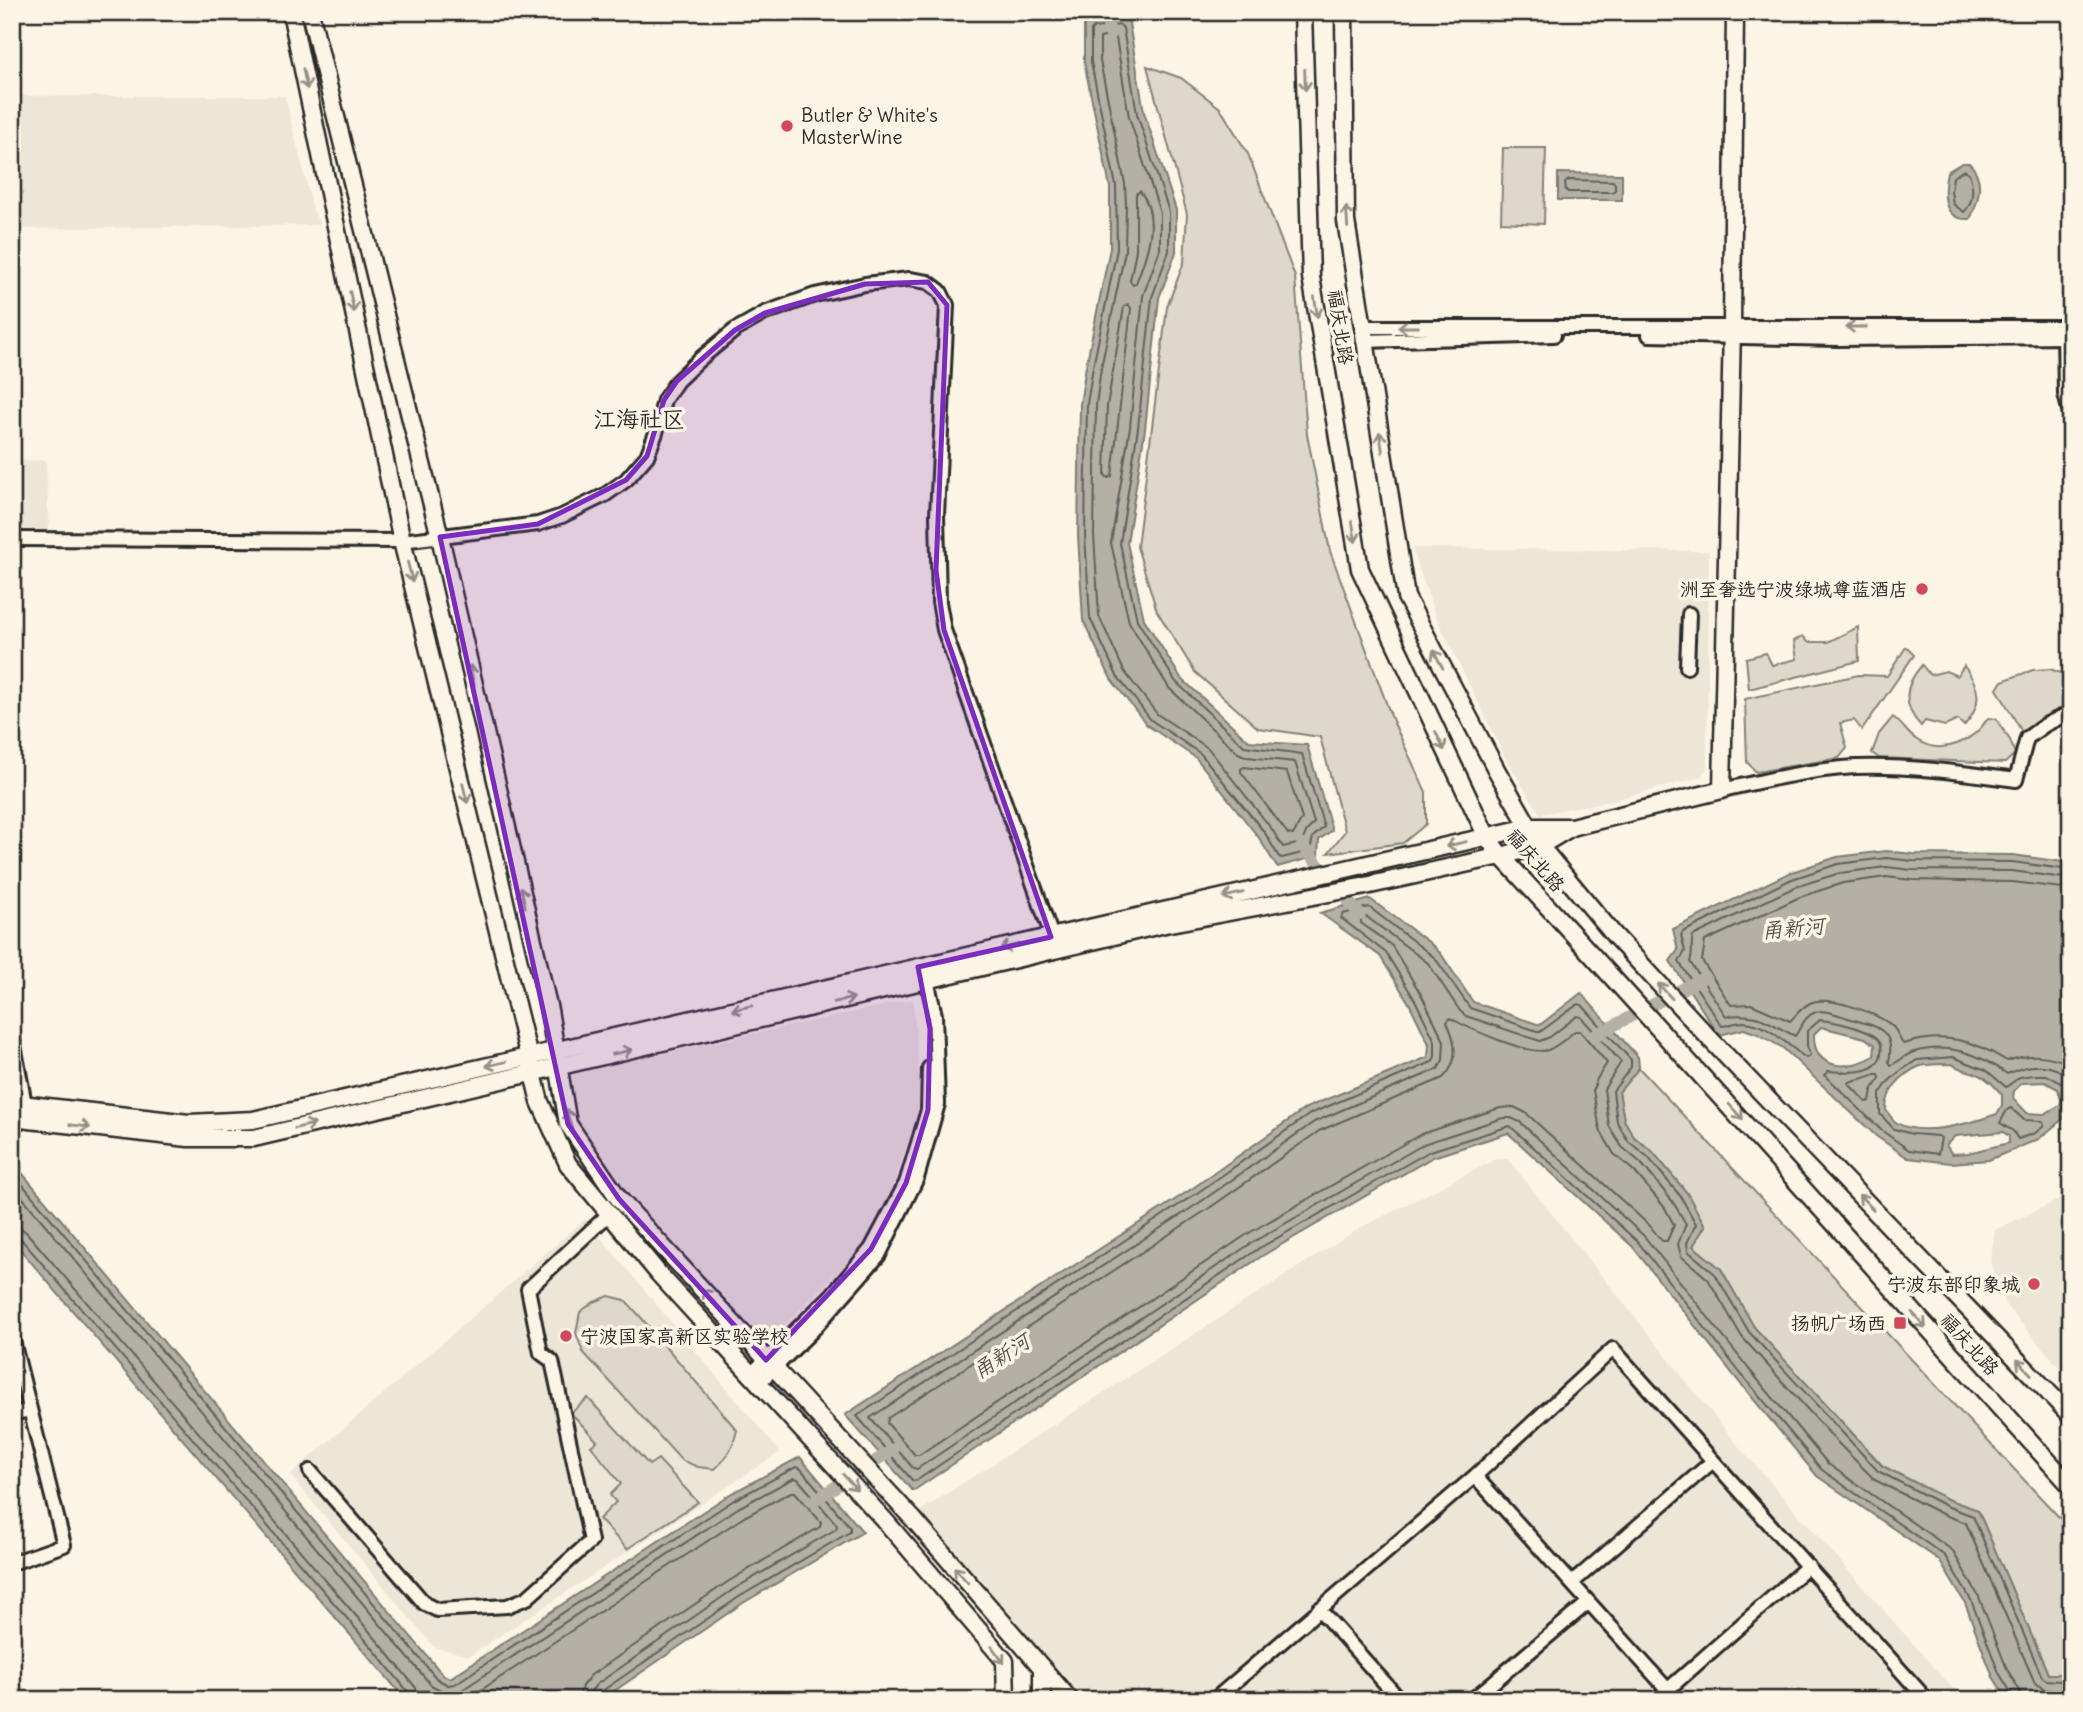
<svg xmlns="http://www.w3.org/2000/svg" width="2083" height="1712" font-family="Delius,'LXGW WenKai TC',sans-serif">
  <rect width="100%" height="100%" fill="#fcf5e5"/>
  <filter id="ink" filterUnits="userSpaceOnUse"><feTurbulence type="fractalNoise" baseFrequency=".0143" numOctaves="2"/><feDisplacementMap in="SourceGraphic" scale="14" xChannelSelector="R" yChannelSelector="G"/><feConvolveMatrix kernelMatrix="1 2 1 2 8 2 1 2 1" color-interpolation-filters="sRGB"/></filter>
  <g filter="url(#ink)">
    <path fill="#ece6d7" d="M12,96h273l28,114 7,15 -308,4z
      M46,460l3,71h-37v-70z
      M1412,548l297,3 -2,217 -6,9 -91,24 -70,13 -35,-57 -70,-142z
      M913,999l6,72 -1,42 -30,87 -28,49 -94,95 -146,-157 -43,-66 -8,-47z
      M1507,1158l233,290 223,252h-877l-169,-187 439,-283 140,-71z
      M2071,1194v187l-65,-75 -16,-44 5,-32z
      M585,1219l195,233 -311,204 -35,-9 -144,-172z"/>
    <path fill="#ded8ca" stroke="#84827a" stroke-width="2" d="M1147,66l34,12 39,30 28,46 47,123 12,157 23,117 63,170 33,71v32l-23,19 -75,10 17,-22 -25,-94 -62,-9 -63,-56 -38,-61 -20,-64 30,-240 17,-45 3,-48z
      M1503,148h43l-2,76 -43,-2z
      M1858,627l1,34 -110,28 -3,-31 20,-5 6,12 25,-6 -3,-18 9,-5 5,6h20z
      M1906,647l8,8 -52,75 -8,-10 -14,3 7,25 -8,10 -83,14 -9,-10 -2,-63 114,-24 28,1z
      M1922,665l8,10 16,-4 11,5 7,-10c17,22 19,39 0,60l-6,-6 -13,6 -20,-5 -4,5c-19,-20 -17,-41 1,-61z
      M2050,669l21,8v30l-49,25 -25,-43 5,-8 31,-11z
      M1893,717c9,6 14,17 24,23 25,17 57,1 71,-22l8,1 14,21 5,14 -10,9 -126,-5 -7,-5 7,-19z
      M1639,1068l432,462v154l-6,-10h-17l-70,-164 -29,-10 -66,-34 -129,-139 -33,-58 -28,-23 12,-20 -18,-33 -34,-41 -19,-15 -10,-17 -5,-28 7,-12z
      M609,1296l16,4 13,14 99,116c-4,17 -9,27 -22,39l-17,-2 -17,-7 -98,-108 -7,-19 4,-21 14,-10z
      M588,1398l61,67 9,-6 40,43 -71,47 -28,-30 17,-17 -6,-7 11,-11 -30,-38 6,-5 -26,-28z"/>
    <path fill="#b4b0a5" stroke="#7d7b74" stroke-width="2" fill-rule="evenodd" d="M1128,17l16,95 32,98v42l-17,46 -14,131 -18,114 17,76 37,59 68,63 58,4 25,85 -13,10 -1,16 -41,11 -18,-29 -63,-80 -49,-33 -36,-46 -28,-59 -5,-84 2,-132 6,-38 24,-118v-61l-26,-125v-41z
      M1962,163h7c16,15 10,38 1,56 -29,2 -27,-27 -23,-47z
      M1558,173l64,1v26h-64z
      M1886,851l27,3 100,1 58,8v249l-32,27 -50,21 -38,3 -43,-5 -32,-22 -93,-88 -25,-14 -14,-5 -25,6 -49,-74 8,-11 -5,-21 116,-56 48,-16zM1821,1027l44,11 10,7 -1,11c-25,15 -61,15 -60,-22zM1952,1064c7,6 19,7 28,11 10,5 16,12 22,20v10l-5,9c-26,9 -74,24 -100,9 -4,-2 -8,-9 -11,-13 0,-18 14,-35 32,-43 9,-4 24,-2 34,-3zM2045,1082l13,7 3,11 -1,5 -16,9 -17,-1 -14,-15 1,-7 8,-8zM2003,1132l6,4v7l-41,10 -16,1 -6,-9 9,-9z
      M1370,899l60,44 11,11 32,48 67,23 41,-32 57,64 1,11 -20,24 5,28 10,17 19,15 34,41 18,33 -12,20 28,23 33,58 128,139 67,34 29,10 70,164h17l6,10v16h-63l-15,-23 -28,-74 -26,-43 -122,-84 -81,-98 -104,-132 -124,-113 -75,24 -171,99 -349,235 -68,-76 348,-227 113,-80 122,-51 1,-13 -20,-41 -29,-47 -60,-43z
      M12,1161l431,514 7,3 280,-184 70,-37 63,75 -120,71 -142,97h-195l-394,-460z"/>
    <g fill="none" stroke-linecap="round" stroke-linejoin="round">
      <path stroke="#62605c" stroke-width="2" d="M1120,25l3,3 14,86 32,98v39l-17,46 -14,131 -18,115 17,77 39,62 68,64 58,8 22,73 -11,10 -3,14 -28,7 -3,-1 -14,-24 -64,-79 -50,-34 -34,-44 -27,-58 -5,-83 2,-131 6,-37 24,-118 -1,-63 -25,-124v-31l3,-3z
        M1112,35l4,3 13,79 31,96v36l-17,47 -13,131 -19,116 18,79 40,66 69,65 9,4 48,5 19,61 -8,9 -4,11 -19,4 -12,-19 -63,-80 -51,-34 -33,-43 -25,-55 -5,-81 2,-130 5,-37 24,-117 1,-47 -1,-20 -25,-123v-23z
        M1964,170l5,3c5,13 5,30 -5,39l-11,-8 -2,-13 2,-14z
        M1569,180l44,1 2,3v6l-3,2h-44l-2,-2 -1,-7z
        M1140,191c21,26 7,64 -4,92l-3,2 -3,-4 6,-31v-56z
        M1128,304l3,4 -19,168 -4,2 -3,-3 2,-69 17,-99z
        M1244,767l43,5 15,47 -9,16 -5,-1 -47,-62v-3z
        M2071,870l-59,-8 -99,-1 -27,-3 -48,6 -46,15 -109,53 -2,3 4,16 -6,11 43,64c7,-1 15,-4 22,-4 24,1 44,24 62,36l4,-3 -3,-9v-15l13,-11c14,1 47,9 57,18 5,5 5,9 4,16 -3,22 -37,18 -53,17l-3,4 56,55 28,20 29,4 3,-16 -3,-2 -26,-2 -18,-5 -14,-15v-20l8,-12 11,-10 18,-12 36,-3 33,13 20,17 14,-10 13,-2h14l17,10 3,20 4,3
        M2071,879l-59,-8 -100,-1 -26,-3 -46,6 -45,14 -102,49c-3,6 1,17 -3,26l36,54c35,-4 40,6 69,20 6,-8 9,-20 21,-24 9,-3 22,3 32,6 26,8 48,9 41,44l2,3c8,-3 15,-11 23,-13 33,-10 67,2 93,22 21,-10 45,-13 64,5
        M2071,889l-59,-7 -100,-2 -26,-3 -43,6 -43,14 -95,44 -3,20 29,44 20,-1 39,17c6,-6 12,-14 20,-18 17,-8 69,10 82,23 6,5 7,13 11,18 40,-12 69,-5 104,17 23,-8 42,-7 64,4
        M1450,1018c18,10 79,38 98,32 10,-4 19,-13 27,-19h5l27,32 -10,16 -4,11 7,40 14,24 20,17 31,37 9,17 -7,16h-5l-12,-15 -124,-113 -12,-6 -14,1 -79,26 -172,99 -330,222h-4l-28,-32 1,-5 320,-209 111,-78 124,-53c17,-16 13,-37 4,-56z
        M1875,1074h4l1,4 -8,12 -2,11 -4,1 -18,-19c5,-4 18,-4 27,-9z
        M2011,1108l13,12 18,1 2,5 -9,7 -17,6 -5,-8 -13,-8 7,-13z
        M12,1172l425,507 11,6 7,-1 279,-184 62,-33 4,1 50,59v5l-111,65 -137,94 -4,9
        M12,1185l419,500 15,8 13,-1 279,-184 56,-30 4,1 39,46 -1,4 -102,60 -137,95 -6,7 -1,9
        M12,1227l9,1 6,5 355,413 34,42 3,12
        M12,1236l9,3 354,412 34,42 2,7
        M466,1700l278,-183 47,-25h4l26,30 -1,5 -91,54 -138,94 -9,11 -3,14
        M2013,1700l-1,-6 -13,-21 -28,-73 -26,-44 -123,-86 -81,-96 -103,-132 -128,-116 -80,25 -172,98 -342,232 -4,-1 -55,-64 340,-223 113,-79 122,-52 3,-5v-16l-20,-41 -29,-47 -45,-35 2,-4 26,-7 66,51 35,50 70,24 38,-28 4,1 49,55v7l-18,24 4,31 11,19 20,16 33,40 15,27 -9,19 1,8 27,23 34,58 129,139 68,35 27,10 69,161 4,3 14,1 11,5
        M2022,1700l-2,-9 -13,-22 -28,-72 -27,-47 -124,-86 -80,-96 -104,-132 -124,-114 -9,-4h-8l-77,25 -173,99 -336,227 -4,-1 -43,-50 332,-217 112,-79 124,-53 5,-9 1,-19 -22,-45 -30,-50 -31,-23v-5l6,-1 61,46 32,48 6,5 74,25 10,-4 27,-21 4,1 40,45 -17,27 5,37 13,21 19,16 32,39 13,22 -8,20 3,12 27,23 34,58 97,107 36,36 67,34 24,9 68,158 9,8 28,6"/>
      <path stroke="#b4b0a5" stroke-width="12" d="M1105,12l5,22
        M1302,845l58,70
        M1596,1035l105,-56
        M815,1500l79,-51"/>
      <g stroke="#2b2b2b" stroke-width="18">
        <path id="minor" d="M1363,327h708
          M2064,331l1,63 6,23
          M1649,335l189,4 233,-2
          M1365,341l189,-6
          M12,539l390,2 136,-17 24,-8 43,-21 21,-15 21,-24 9,-23 8,-33 13,-19 23,-22 35,-29 30,-17 50,-18 50,-11 44,-5 19,3 12,9 7,14 -10,210 2,87 5,28 105,298 3,15
          M1687,667l2,-53
          M1722,790c44,-10 87,-20 133,-23 53,-2 109,6 161,13l11,-42 18,-13 26,-13
          M12,1034l14,76
          M12,1337l52,208 -52,18
          M751,1374l80,-78 40,-47 35,-66 22,-73 1,-42
          M759,1383l53,-52 67,-76 38,-77 21,-74 -3,-89 -10,-44
          M12,1414l18,-4
          M310,1471l115,133 12,6 70,-4 20,-8 64,-57 -39,-180 -11,-8 -13,-64 81,-75
          M1475,1476l202,224
          M1572,1583l141,-122
          M1319,1609l81,91
          M1214,1700l261,-224 138,-127 314,351
          M1472,1700l117,-98
          M1656,1700l152,-134"/>
      </g>
      <g stroke="#2b2b2b" stroke-width="21">
        <path id="major" d="M291,12l111,529 138,561 28,62 91,110 228,249 118,138 1,39
          M310,12l130,525 109,473 19,114 51,75 295,321 156,180
          M1303,12l8,265 49,292 127,268 14,19c193,208 379,421 570,630
          M1344,12l2,209 60,376 91,174 43,75 74,89 98,106 359,375
          M12,1103l177,20 64,-3 1276,-293h42l151,-37 10,-463 3,-315
          M12,1118l176,20h66l911,-214 196,-37 140,-31 39,-10 30,-18
          M1042,1669v31"/>
      </g>
      <use href="#minor" stroke="#fcf5e5" stroke-width="12"/>
      <use href="#major" stroke="#fcf5e5" stroke-width="16"/>
    </g>
    <defs><path id="oneway-shaft" d="M-6 0H5M1.5-3L5.5 0L1.5 3" fill="none" stroke-width="1.6" stroke-linecap="round" stroke-linejoin="round" transform="scale(1.75)"/></defs>
    <g stroke="#949088">
      <use href="#oneway-shaft" transform="translate(305 79) rotate(78)"/>
      <use href="#oneway-shaft" transform="translate(1305 80) rotate(88)"/>
      <use href="#oneway-shaft" transform="translate(1347 217) rotate(-94)"/>
      <use href="#oneway-shaft" transform="translate(352 302) rotate(78)"/>
      <use href="#oneway-shaft" transform="translate(1316 307) rotate(81)"/>
      <use href="#oneway-shaft" transform="translate(1408 327) rotate(180)"/>
      <use href="#oneway-shaft" transform="translate(1856 327) rotate(180)"/>
      <use href="#oneway-shaft" transform="translate(1381 442) rotate(-99)"/>
      <use href="#oneway-shaft" transform="translate(1354 532) rotate(81)"/>
      <use href="#oneway-shaft" transform="translate(410 572) rotate(76)"/>
      <use href="#oneway-shaft" transform="translate(1438 659) rotate(-118)"/>
      <use href="#oneway-shaft" transform="translate(472 675) rotate(-103)"/>
      <use href="#oneway-shaft" transform="translate(1440 741) rotate(65)"/>
      <use href="#oneway-shaft" transform="translate(465 793) rotate(76)"/>
      <use href="#oneway-shaft" transform="translate(1456 844) rotate(167)"/>
      <use href="#oneway-shaft" transform="translate(1233 895) rotate(167)"/>
      <use href="#oneway-shaft" transform="translate(523 897) rotate(-103)"/>
      <use href="#oneway-shaft" transform="translate(1011 946) rotate(167)"/>
      <use href="#oneway-shaft" transform="translate(1665 991) rotate(-133)"/>
      <use href="#oneway-shaft" transform="translate(844 1000) rotate(-13)"/>
      <use href="#oneway-shaft" transform="translate(742 1008) rotate(167)"/>
      <use href="#oneway-shaft" transform="translate(622 1052) rotate(-13)"/>
      <use href="#oneway-shaft" transform="translate(496 1064) rotate(167)"/>
      <use href="#oneway-shaft" transform="translate(1736 1112) rotate(49)"/>
      <use href="#oneway-shaft" transform="translate(569 1119) rotate(-107)"/>
      <use href="#oneway-shaft" transform="translate(80 1126) rotate(7)"/>
      <use href="#oneway-shaft" transform="translate(305 1126) rotate(-13)"/>
      <use href="#oneway-shaft" transform="translate(1866 1202) rotate(-134)"/>
      <use href="#oneway-shaft" transform="translate(709 1297) rotate(-133)"/>
      <use href="#oneway-shaft" transform="translate(1919 1320) rotate(48)"/>
      <use href="#oneway-shaft" transform="translate(2024 1367) rotate(-134)"/>
      <use href="#oneway-shaft" transform="translate(850 1482) rotate(47)"/>
      <use href="#oneway-shaft" transform="translate(961 1575) rotate(-131)"/>
      <use href="#oneway-shaft" transform="translate(998 1655) rotate(54)"/>
    </g>
  </g>
  <path fill="#7b2cbf" fill-opacity="0.2" stroke="#7b2cbf" stroke-width="5" stroke-linejoin="round" d="M928,282l19,23 -11,265 8,60 107,307 -133,30 12,62 -2,81 -22,73 -35,66 -105,111 -147,-161 -51,-75 -128,-587 98,-13 88,-44 21,-24 17,-56 13,-19 58,-51 30,-17 100,-29z"/>
  <g fill="#d1495b" stroke="#fcf5e5" stroke-width="2.5">
    <circle cx="787" cy="126" r="7"/>
    <circle cx="1922" cy="589" r="7"/>
    <circle cx="2034" cy="1284" r="7"/>
    <rect x="1893" y="1316" width="14" height="14" rx="3.5"/>
    <circle cx="566" cy="1336" r="7"/>
  </g>
  <g text-anchor="middle" dominant-baseline="central" stroke-width="7" stroke-linejoin="round" paint-order="stroke">
    <g font-size="19" fill="#2b2b2b" stroke="#fcf5e5" text-anchor="end">
      <text x="801" y="115" text-anchor="start">Butler &amp; White's<tspan x="801" dy="22">MasterWine</tspan></text>
      <text x="1908" y="589">洲至奢选宁波绿城尊蓝酒店</text>
      <text x="2020" y="1284">宁波东部印象城</text>
      <text x="1886" y="1323">扬帆广场西</text>
      <text x="580" y="1336" text-anchor="start">宁波国家高新区实验学校</text>
    </g>
    <g font-size="19" fill="#2b2b2b" stroke="#fcf5e5">
      <text transform="translate(1341 327) rotate(81)">福庆北路</text>
      <text transform="translate(1536 860) rotate(49)">福庆北路</text>
      <text transform="translate(1970 1344) rotate(48)">福庆北路</text>
    </g>
    <g font-size="21" font-style="italic" fill="#545350" stroke="#fcf5e5">
      <text transform="translate(1793 928) rotate(-5)">甬新河</text>
      <text transform="translate(1001 1356) rotate(-33)">甬新河</text>
    </g>
    <g font-size="23" fill="#2b2b2b" stroke="#fcf5e5">
      <text x="639" y="418">江海社区</text>
    </g>
  </g>
  <rect width="2083" height="1712" fill="none" stroke="#fcf5e5" stroke-width="42"/>
  <rect x="21" y="21" width="2041" height="1670" fill="none" stroke="#2b2b2b" stroke-width="2.5" filter="url(#ink)"/>
</svg>
